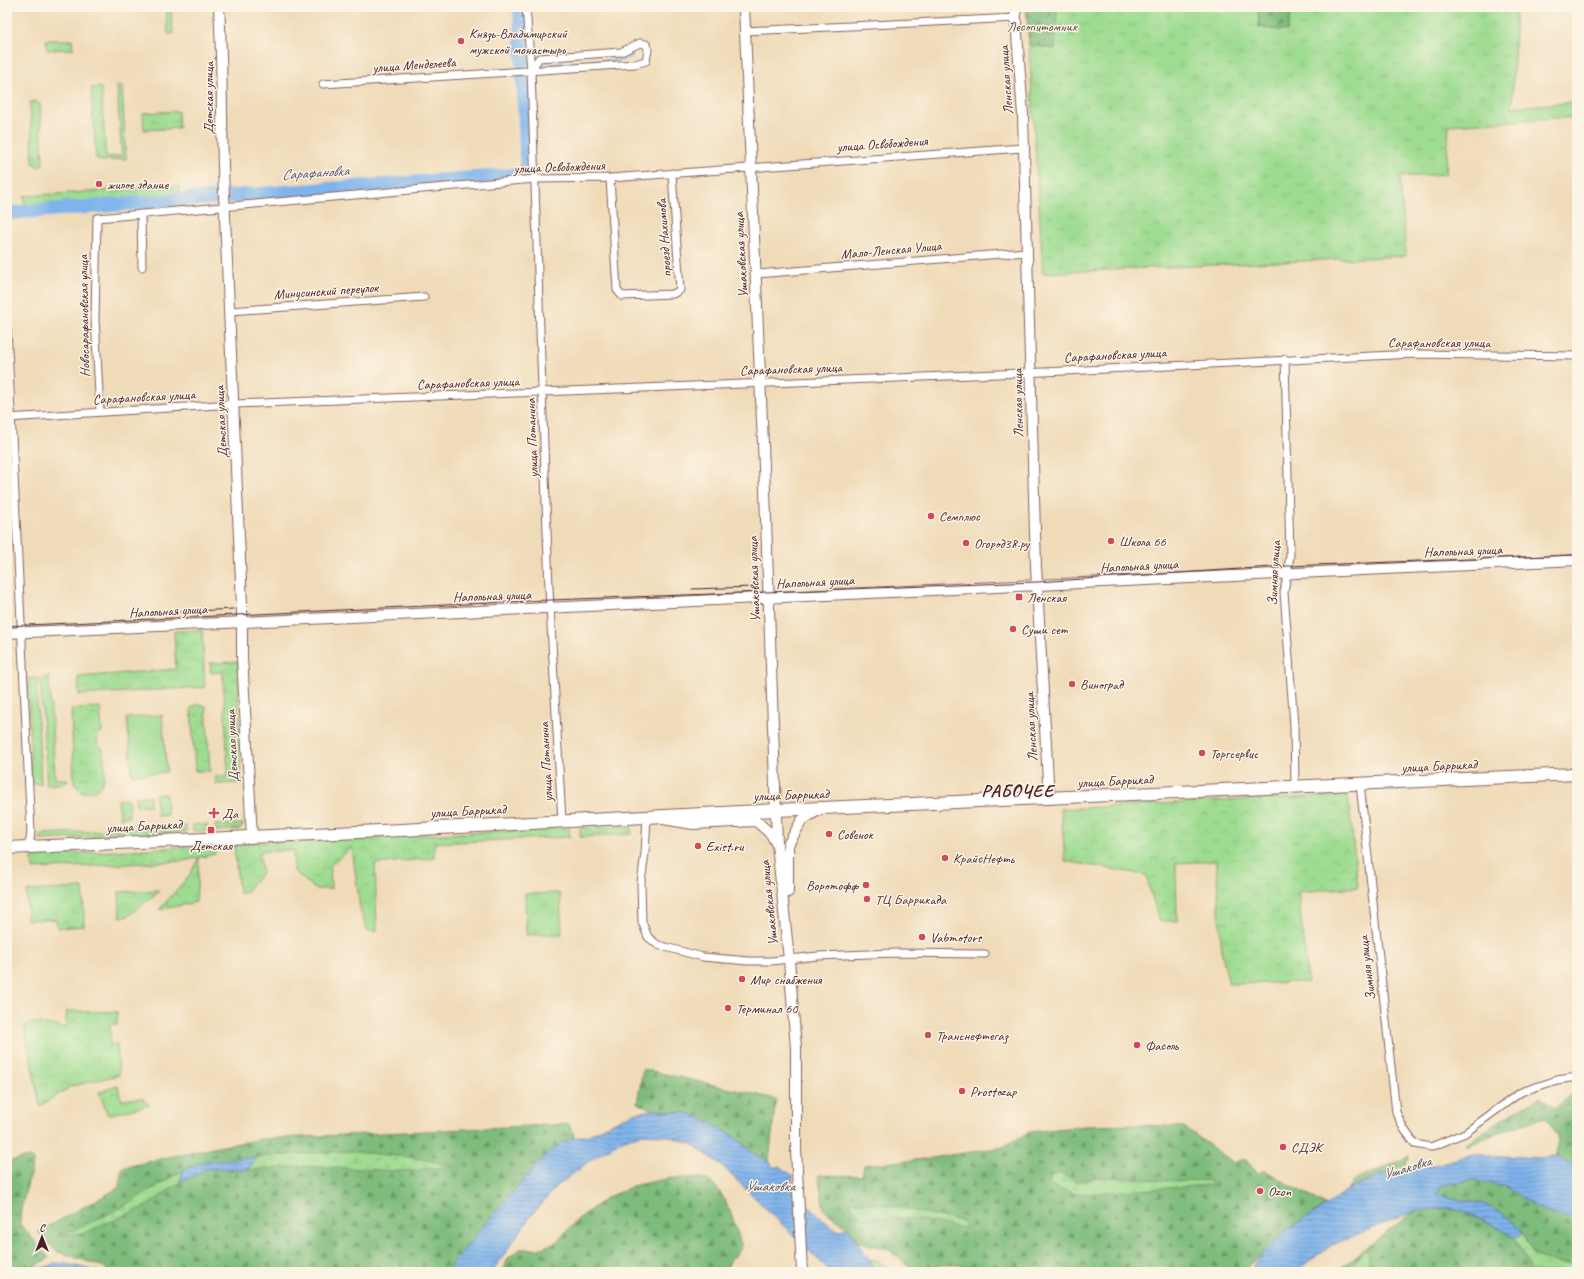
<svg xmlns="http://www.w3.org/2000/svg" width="1584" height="1279" font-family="Caveat,sans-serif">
  <defs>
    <pattern id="grass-tufts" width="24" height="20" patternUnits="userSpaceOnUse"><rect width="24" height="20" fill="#9edc91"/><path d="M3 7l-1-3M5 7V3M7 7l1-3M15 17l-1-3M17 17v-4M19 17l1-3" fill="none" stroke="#8abc7d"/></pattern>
    <pattern id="forest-firs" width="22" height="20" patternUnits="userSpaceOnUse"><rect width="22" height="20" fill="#7ebc7b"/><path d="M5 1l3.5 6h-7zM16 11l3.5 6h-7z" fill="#699865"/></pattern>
    <pattern id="wetland-marsh" width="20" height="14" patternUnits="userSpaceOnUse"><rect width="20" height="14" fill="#9edc91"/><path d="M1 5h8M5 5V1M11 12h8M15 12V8" fill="none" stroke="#8abc7d"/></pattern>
    <pattern id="park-crowns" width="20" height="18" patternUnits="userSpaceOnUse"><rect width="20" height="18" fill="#9edc91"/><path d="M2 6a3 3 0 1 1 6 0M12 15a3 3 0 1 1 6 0" fill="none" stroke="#8abc7d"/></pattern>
    <pattern id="water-rules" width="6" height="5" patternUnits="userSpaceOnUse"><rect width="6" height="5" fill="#7eb3ec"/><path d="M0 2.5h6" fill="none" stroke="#6991bf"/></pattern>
  </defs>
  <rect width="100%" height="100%" fill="#fcf5e5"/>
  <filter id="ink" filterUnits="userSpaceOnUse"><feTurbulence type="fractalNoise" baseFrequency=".025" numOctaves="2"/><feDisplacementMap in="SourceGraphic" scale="8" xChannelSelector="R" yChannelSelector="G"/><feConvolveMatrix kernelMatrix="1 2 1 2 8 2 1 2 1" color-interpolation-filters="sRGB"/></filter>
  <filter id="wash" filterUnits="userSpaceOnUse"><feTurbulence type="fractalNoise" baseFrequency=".012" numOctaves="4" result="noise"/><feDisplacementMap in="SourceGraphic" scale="16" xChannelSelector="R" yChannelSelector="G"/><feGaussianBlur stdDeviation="0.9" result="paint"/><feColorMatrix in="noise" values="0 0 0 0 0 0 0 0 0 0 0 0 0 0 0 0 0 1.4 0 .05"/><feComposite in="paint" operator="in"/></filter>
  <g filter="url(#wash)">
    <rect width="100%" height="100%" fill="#f0dbb9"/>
    <path fill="url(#grass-tufts)" stroke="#747e5e" d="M1057,7h201l1,20 28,4 5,-24h224l-4,100 65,-5v15l-128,8 -3,49 -46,3 6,79 -363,17 -14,-228 26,4z
      M49,677l6,102h13l-2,4 -19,2 -7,-107z
      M28,678h8l5,106h-8l-2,-3z"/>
    <path fill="url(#forest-firs)" stroke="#646e53" d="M1026,7h31l-2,42 -26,-4z
      M1258,7h34l-5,24 -28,-4z
      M643,1069l133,30 -7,62 -15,-7 -21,-18 -45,-23 -34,-3 -17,-7z
      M1577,1090v73l-6,1 -15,-8 2,-19 -12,-20 -35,11 -45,18 -1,-1 41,-29 34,-19 15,11z
      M568,1124l6,9 -1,5c-24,11 -39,30 -55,49 -25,28 -49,56 -72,85h-335l-10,-6 -45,-15 -18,-19 82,-45 -1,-4 3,-15 60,-14 79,-15z
      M1141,1125l43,2 50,36 11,-4 13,15 6,-4 63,36 -41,24 -43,42h-264l-19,-8 -21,1 -4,7h-14l-15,-7 -18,-16 -30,-7 -11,-15 -23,-17 -6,-35 44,1 2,-11 61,-6 78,-12 26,-15 56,-6z
      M1410,1156l-4,8 -59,26 7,-9z
      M28,1157l6,2 -13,50 -1,15 29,34 -19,11 -23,3v-110z
      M671,1178c10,1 25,-2 34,1 20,7 32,51 37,69l-12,13 -5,11h-224l3,-3 4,-11 12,-9h19l17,-7 21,-22 29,-22 30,-13z
      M1474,1180c10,2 24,3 33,8 26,14 37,31 70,29v48l-20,-1 -23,-9 -11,-21 -14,-16 -72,-23 3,-9z
      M1450,1208l31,10 34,20 17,34h-197l79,-61z"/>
    <path fill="url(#wetland-marsh)" stroke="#747e5e" d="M347,1151l71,7 36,9 -56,4 -94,-5 -56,4 9,-13z
      M183,1170l-3,12 -32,23 -66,29 -19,1 54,-25z
      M1059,1173l18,9 27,-5 76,4 30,-1 1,5 -133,9 -29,-8 2,-10z
      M852,1201l45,6 64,14 6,6c-15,2 -26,-4 -40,-6 -21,-3 -41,-4 -62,-3l-14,-12z
      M1523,1234l11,21 23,9 20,1v7h-45l-17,-34z
      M1365,1248l4,7 -1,17h-22z
      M869,1260h8l15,12h-12z"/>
    <path fill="url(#park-crowns)" stroke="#747e5e" d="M166,7h5l2,27h-5z
      M46,40h26l1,9 -26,1z
      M117,86h5l4,73 -26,2 -4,-2 -5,-71h10l5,69 16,-1z
      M35,101l5,3 3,59 -2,3h-5l-3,-3 -3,-61z
      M178,111l1,17 -35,2 -1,-17z
      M179,186v12l-154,13 -1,-15z
      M202,630l3,57 -126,8 -1,-18 98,-8 -2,-38z
      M238,662l3,121 -25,1v-8l12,-1 -5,-103 -12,1 -1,-10z
      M198,704l8,2 4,65h-15l-4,-63z
      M100,707l2,25 -5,5 1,8 5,4c1,15 6,31 -7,42l-14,1 -7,-7 -1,-5 -3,-70z
      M155,794h11l1,21 -10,1z
      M150,796v9l-14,1v-9z
      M1348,796l10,91 -60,5 10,90 -79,2 -7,-29 -6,-94 -40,2 1,58h-18l-13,-46 -81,-14 -4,-52 175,-9z
      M128,799l1,18 -9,1 -2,-18z
      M244,824l-4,5 -24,2 -1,-6z
      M192,825h15v6h-14z
      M186,826v6l-147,8 3,-6z
      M631,826l1,8 -52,3v-9z
      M569,828l1,9 -136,6v15l-59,6 2,67h-10l-7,-22 -8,-62 -22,19 1,23h-16l-21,-18 -1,-21 -34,2 3,21 -17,20h-6l-5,-49z
      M214,845l1,9 -32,7 -150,8 -1,-13z
      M199,858l-3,44 -37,8 30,-34z
      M83,888l1,38 -27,2 -1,-9 -29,1v-29z
      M160,890l-32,26 -8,1 -1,-25z
      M560,893l2,41 -36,1 -1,-41z
      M67,1011l50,1v12l-7,1v20l7,-1 2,31 -47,11 -32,20 -16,-80c11,-6 29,-1 41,2z
      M118,1086l3,14 22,-2 7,7 -42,10 -9,-23z"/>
    <path fill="#9edc91" stroke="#747e5e" d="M162,715l5,57 -35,3 -5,-57z"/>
    <path fill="url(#water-rules)" stroke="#64698c" d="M654,1110l34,3 23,10 22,13 21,18 15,7 5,7 6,-2 13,10v6l-4,1 1,4 34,34 15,10 8,-4 30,45h-48l-3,-5 -106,-103 -28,-20 -24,-8 -27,-2 -17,5 -32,20 -36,28 -25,29 -39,56h-46l46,-57 54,-60 14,-11 13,-6 16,-3 44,-22z
      M1473,1154l62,4 21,-2 15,8 6,-1v54l-14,1 -28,-11 -29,-20 -32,-7 -34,6 -3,9 48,10 24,13 14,16 -8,4 -34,-20 -31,-10 -36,3 -82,34 -38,27h-45l13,-18 24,-24 41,-24 20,-16 42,-17 43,-7z
      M257,1157l-9,13 -41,-1 -27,13 3,-12 23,-9z
      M55,1263l12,1 33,8h-91l38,-5z"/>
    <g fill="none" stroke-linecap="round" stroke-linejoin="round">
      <path stroke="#7eb3ec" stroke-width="2.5" d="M540,65l80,-5 12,-4"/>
      <path stroke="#7eb3ec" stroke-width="14" d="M520,7l3,62
        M7,213l520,-39 -4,-100"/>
    </g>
  </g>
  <g filter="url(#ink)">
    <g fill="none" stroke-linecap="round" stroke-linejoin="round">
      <g stroke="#84615d" stroke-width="9">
        <path id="street" d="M526,7l5,64 18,518 13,232
          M745,31l271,-13
          M323,84l312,-20 11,-3 2,-11 -2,-6 -6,-1 -19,9 -82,6 -8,13
          M610,178l7,112 5,6 51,-2 7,-4 -8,-117
          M141,214l1,53
          M757,274l270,-22
          M230,311l194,-14
          M7,328l24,504 -2,15
          M1285,359l5,197 -6,36 10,133 1,62
          M100,412l-5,-93 2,-101 438,-39 75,-1 413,-30
          M7,418l227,-14 789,-31 391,-19 163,2
          M1360,784l36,328 8,17 11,15 16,3 34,-14 56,-41 36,-12 20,-3
          M647,817l-2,36 -4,30 1,39 6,15 10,8 45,12 45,4h23l47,-5 77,-3 90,1"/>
      </g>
      <g stroke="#84615d" stroke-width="12">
        <path id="secondary" d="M219,7c4,62 2,125 5,187 7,137 13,274 18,411v52l10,179
          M744,7l21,483 12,354 12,116 7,88v101l6,123
          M1015,7l8,108 13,452 13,232
          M7,633l1570,-73
          M663,819l30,5 63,-3 15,13 5,9
          M788,892v-47l14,-25 20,-12"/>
      </g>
      <g stroke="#84615d" stroke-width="14">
        <path id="primary" d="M7,848l395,-18 375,-20 800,-36"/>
      </g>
      <use href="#street" stroke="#fff" stroke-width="7"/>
      <use href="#secondary" stroke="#fff" stroke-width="10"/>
      <use href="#primary" stroke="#fff" stroke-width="12"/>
      <path stroke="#4a1f2b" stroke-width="1" d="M692,589l62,-2
        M181,612l52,-3
        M7,626l543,-26 487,-18 251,-16 289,-11"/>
    </g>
  </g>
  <g fill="#d1495b" stroke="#fcf5e5" stroke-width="1.5">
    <circle cx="461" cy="41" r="4"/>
    <circle cx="99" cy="184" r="4"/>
    <circle cx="931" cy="516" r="4"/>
    <circle cx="1111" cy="541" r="4"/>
    <circle cx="966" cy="543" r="4"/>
    <rect x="1015" y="593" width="8" height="8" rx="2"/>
    <circle cx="1013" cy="629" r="4"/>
    <circle cx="1072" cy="684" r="4"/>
    <circle cx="1202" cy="753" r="4"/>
    <path d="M212 807h4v4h4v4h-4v4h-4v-4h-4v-4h4z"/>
    <rect x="207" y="826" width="8" height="8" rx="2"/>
    <circle cx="829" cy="834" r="4"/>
    <circle cx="698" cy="846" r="4"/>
    <circle cx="945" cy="858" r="4"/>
    <circle cx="866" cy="885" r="4"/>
    <circle cx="867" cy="899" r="4"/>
    <circle cx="922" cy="937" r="4"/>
    <circle cx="742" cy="979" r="4"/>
    <circle cx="728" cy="1008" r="4"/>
    <circle cx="928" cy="1035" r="4"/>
    <circle cx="1137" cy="1045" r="4"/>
    <circle cx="962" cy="1091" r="4"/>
    <circle cx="1283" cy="1147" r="4"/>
    <circle cx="1260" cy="1191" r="4"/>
  </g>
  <g text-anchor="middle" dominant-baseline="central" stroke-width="3" stroke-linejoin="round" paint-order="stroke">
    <g font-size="14" fill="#5f4e44" stroke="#fcf5e5">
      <text x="1042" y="26">Лесопитомник</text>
    </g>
    <g font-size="14" fill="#4a1f2b" stroke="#fcf5e5" text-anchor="start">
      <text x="469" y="33">Князь-Владимирский<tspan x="469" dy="16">мужской монастырь</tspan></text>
      <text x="107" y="184">жилое здание</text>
      <text x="939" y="516">Семплюс</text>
      <text x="1119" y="541">Школа 66</text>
      <text x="974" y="543">Огород38.ру</text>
      <text x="1027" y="597">Ленская</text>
      <text x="1021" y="629">Суши сет</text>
      <text x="1080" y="684">Виноград</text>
      <text x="1210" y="753">Торгсервис</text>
      <text x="222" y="813">Да</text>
      <text x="837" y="834">Совенок</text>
      <text x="211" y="845" text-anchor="middle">Детская</text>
      <text x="706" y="846">Exist.ru</text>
      <text x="953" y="858">КрайсНефть</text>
      <text x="858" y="885" text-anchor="end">Воротофф</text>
      <text x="875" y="899">ТЦ Баррикада</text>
      <text x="930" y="937">Vabmotors</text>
      <text x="750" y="979">Мир снабжения</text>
      <text x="736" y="1008">Терминал 60</text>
      <text x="936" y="1035">Транснефтегаз</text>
      <text x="1145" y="1045">Фасоль</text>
      <text x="970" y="1091">Prostozap</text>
      <text x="1291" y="1147">СДЭК</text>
      <text x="1268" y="1191">Ozon</text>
    </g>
    <g font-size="14" fill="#4a1f2b" stroke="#fcf5e5">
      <text transform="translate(414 65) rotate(-4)">улица Менделеева</text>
      <text transform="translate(1006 80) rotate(-94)">Ленская улица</text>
      <text transform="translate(208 98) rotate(-90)">Детская улица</text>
      <text transform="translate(882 144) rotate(-4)">улица Освобождения</text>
      <text transform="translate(559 167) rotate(-2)">улица Освобождения</text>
      <text transform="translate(664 238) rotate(-94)">проезд Нахимова</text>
      <text transform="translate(891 250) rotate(-5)">Мало-Ленская Улица</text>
      <text transform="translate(741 255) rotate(-93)">Ушаковская улица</text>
      <text transform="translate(326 291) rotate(-4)">Минусинский переулок</text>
      <text transform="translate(84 316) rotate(-91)">Новосарафановская улица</text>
      <text x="1439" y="342">Сарафановская улица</text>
      <text transform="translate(1115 355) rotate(-3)">Сарафановская улица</text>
      <text transform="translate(791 369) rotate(-2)">Сарафановская улица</text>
      <text transform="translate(468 383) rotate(-2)">Сарафановская улица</text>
      <text transform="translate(144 397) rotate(-3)">Сарафановская улица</text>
      <text transform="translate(1018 403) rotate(-91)">Ленская улица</text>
      <text transform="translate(221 422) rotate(-93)">Детская улица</text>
      <text transform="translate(532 438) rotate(-92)">улица Потанина</text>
      <text transform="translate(1463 551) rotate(-2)">Напольная улица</text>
      <text transform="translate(1139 566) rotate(-3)">Напольная улица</text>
      <text transform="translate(1274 573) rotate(-87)">Зимняя улица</text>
      <text transform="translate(754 579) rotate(-92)">Ушаковская улица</text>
      <text transform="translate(815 582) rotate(-3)">Напольная улица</text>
      <text transform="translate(492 596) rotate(-2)">Напольная улица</text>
      <text transform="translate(168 611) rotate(-3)">Напольная улица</text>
      <text transform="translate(1031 727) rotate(-93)">Ленская улица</text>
      <text transform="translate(232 746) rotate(-93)">Детская улица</text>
      <text transform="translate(546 762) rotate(-93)">улица Потанина</text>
      <text transform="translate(1439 766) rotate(-3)">улица Баррикад</text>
      <text transform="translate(1115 781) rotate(-3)">улица Баррикад</text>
      <text transform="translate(791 795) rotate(-2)">улица Баррикад</text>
      <text transform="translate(468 811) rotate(-3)">улица Баррикад</text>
      <text transform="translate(144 826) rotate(-3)">улица Баррикад</text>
      <text transform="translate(769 903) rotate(-96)">Ушаковская улица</text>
      <text transform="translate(1367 968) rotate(-97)">Зимняя улица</text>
    </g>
    <g font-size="15" font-style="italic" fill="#5c536f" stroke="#fcf5e5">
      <text transform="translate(315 173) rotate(-4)">Сарафановка</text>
      <text transform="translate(1407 1168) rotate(-17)">Ушаковка</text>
      <text x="770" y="1186">Ушаковка</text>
    </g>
    <g font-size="18" font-weight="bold" letter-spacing="1" fill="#4a1f2b" stroke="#fcf5e5">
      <text x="1018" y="791">РАБОЧЕЕ</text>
    </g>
  </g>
  <rect width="1584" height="1279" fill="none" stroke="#fcf5e5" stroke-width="24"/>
  <g transform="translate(42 1237)" stroke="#fcf5e5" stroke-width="3" paint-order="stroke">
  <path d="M0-3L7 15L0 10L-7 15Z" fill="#4a1f2b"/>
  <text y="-6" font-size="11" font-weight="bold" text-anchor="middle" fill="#4a1f2b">С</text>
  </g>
</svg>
